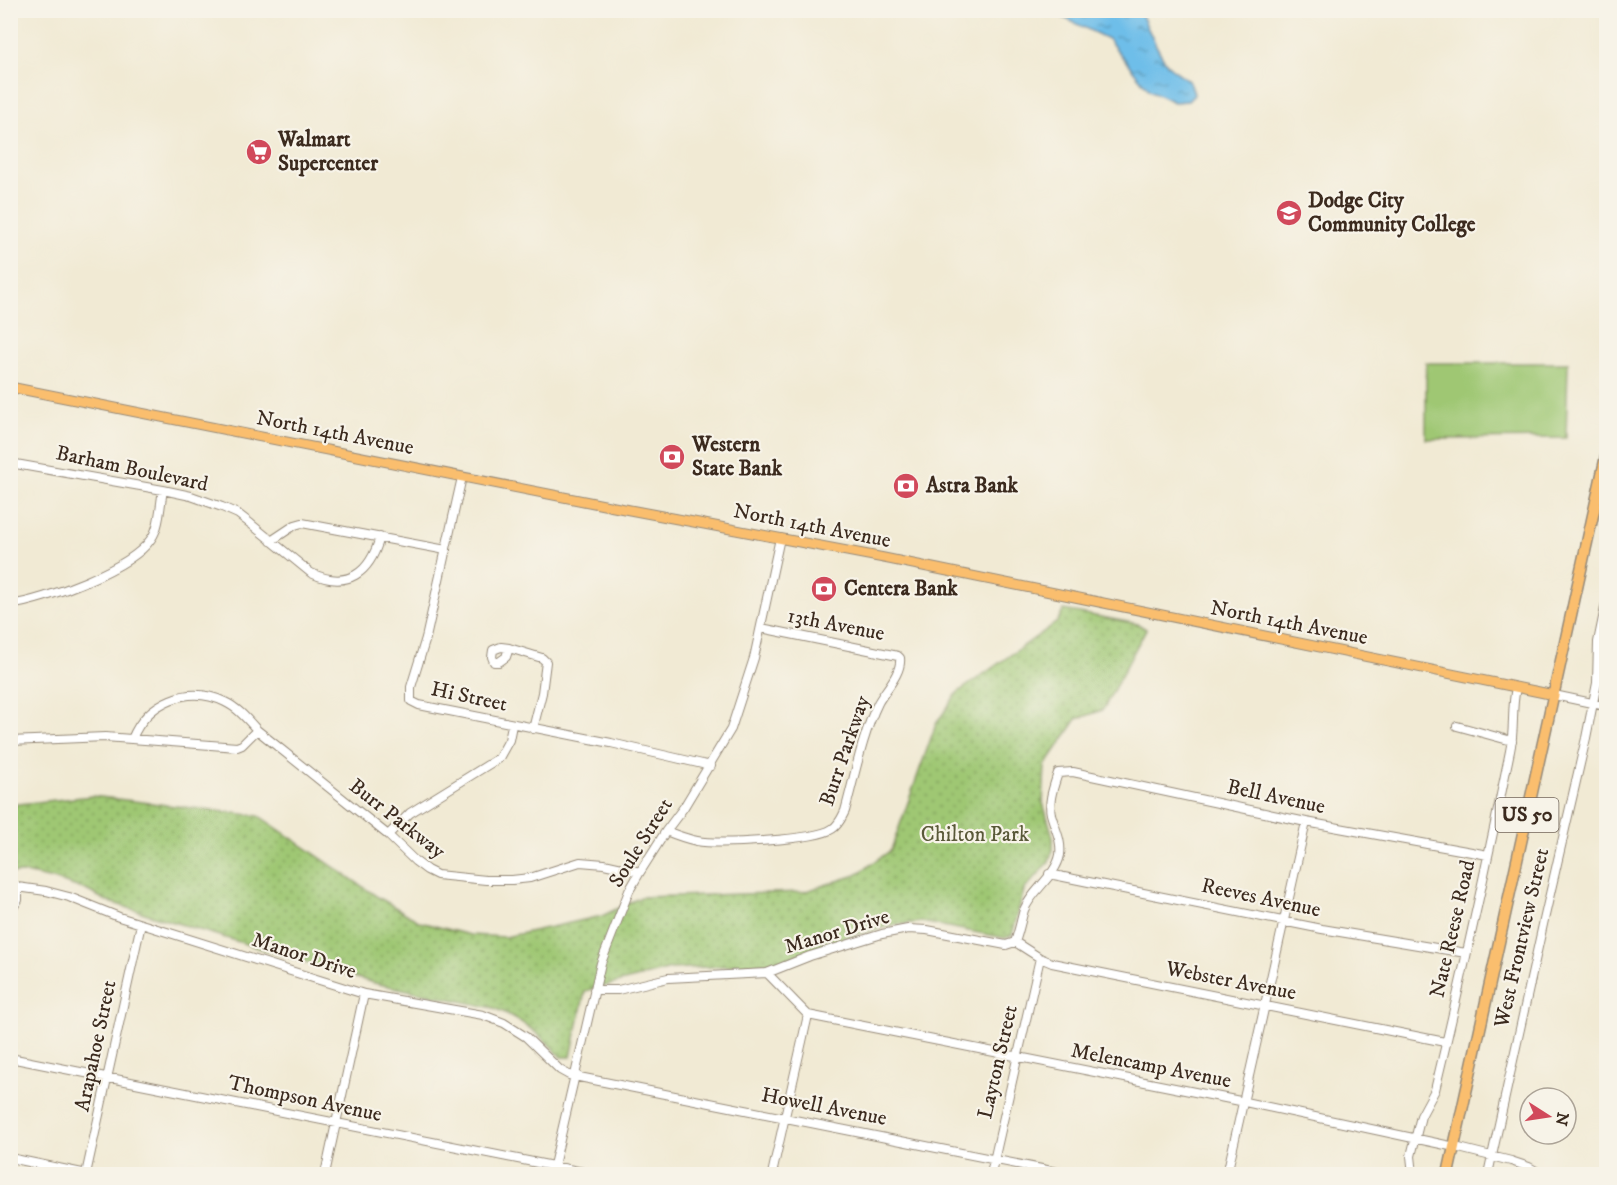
<svg xmlns="http://www.w3.org/2000/svg" width="1617" height="1185" font-family="'IM FELL DW Pica',serif">
  <defs>
    <pattern id="park-dots" width="8" height="8" patternUnits="userSpaceOnUse" patternTransform="scale(1.5)"><rect width="8" height="8" fill="#9fc773"/><path d="M2 2h.1M6 6h.1" fill="none" stroke="#83a25e" stroke-width="1.8" stroke-linecap="round"/></pattern>
    <pattern id="water-ripples" width="26" height="14" patternUnits="userSpaceOnUse" patternTransform="scale(1.5)"><rect width="26" height="14" fill="#6ebee9"/><path d="M2 4q2-2 4 0t4 0M15 11q2-2 4 0t4 0" fill="none" stroke="#5c9bbc"/></pattern>
  </defs>
  <rect width="100%" height="100%" fill="#f7f3e8"/>
  <filter id="ink" filterUnits="userSpaceOnUse"><feTurbulence type="fractalNoise" baseFrequency=".0167" numOctaves="2"/><feDisplacementMap in="SourceGraphic" scale="12" xChannelSelector="R" yChannelSelector="G"/><feConvolveMatrix kernelMatrix="1 2 1 2 8 2 1 2 1" color-interpolation-filters="sRGB"/></filter>
  <filter id="wash" filterUnits="userSpaceOnUse"><feTurbulence type="fractalNoise" baseFrequency=".008" numOctaves="4" result="noise"/><feDisplacementMap in="SourceGraphic" scale="24" xChannelSelector="R" yChannelSelector="G"/><feGaussianBlur stdDeviation="1.35" result="paint"/><feColorMatrix in="noise" values="0 0 0 0 0 0 0 0 0 0 0 0 0 0 0 0 0 1.4 0 .05"/><feComposite in="paint" operator="in"/></filter>
  <g filter="url(#wash)">
    <rect width="100%" height="100%" fill="#f1ead4"/>
    <path fill="url(#park-dots)" stroke="#6d7848" stroke-width="1.5" d="M1064,610l74,14 8,5 -43,81 -26,9 -32,47 -2,37 10,34v13l-5,13 -24,27 -12,45 -7,3 -83,-16 -29,3 -50,13 -65,25 -107,6 -86,22 -14,66h-10c-19,-22 -40,-38 -67,-49l-120,-25 -214,-65 -53,-17 -21,-11 -33,-11 -28,-6h-14l-1,-68 82,-9 167,20 119,81 42,25 50,13 35,2 97,-21 39,-19 162,-5 53,-17 35,-25 45,-126 21,-31 100,-71z"/>
    <path fill="#9fc773" stroke="#6d7848" stroke-width="1.5" d="M1426,363h142l-2,75 -140,1z"/>
    <path fill="url(#water-ripples)" stroke="#547484" stroke-width="1.5" d="M1055,11h85c6,13 20,47 30,56 11,9 22,12 24,28l-6,6 -14,1 -25,-12 -41,-51 -50,-24z"/>
  </g>
  <g filter="url(#ink)">
    <g fill="none" stroke-linecap="round" stroke-linejoin="round">
      <g stroke="#968a79" stroke-width="10">
        <path id="minor" d="M10,463l153,27 28,6 31,11 16,7 13,10 60,49c37,17 59,0 69,-36
          M462,477l-36,161 -15,49v14l8,4 192,38 100,23
          M271,541l24,-16 7,-2 144,27
          M10,605c35,-5 121,-36 141,-66 9,-12 9,-34 12,-49
          M501,647l8,1 -3,9 -7,5h-5l-2,-5 1,-7z
          M509,648l33,10 4,4 -4,31 -9,36
          M1554,695l52,11
          M1457,726l55,15
          M132,739c15,-37 56,-55 93,-37 13,6 23,18 32,28l131,105 27,26 12,9 10,5 49,5h26l18,-2 50,-16 24,2 36,8
          M10,741l95,-4 132,10 5,-2 15,-15
          M666,831c10,4 21,8 31,10 21,4 119,-1 135,-12 7,-4 10,-12 13,-18 10,-36 17,-75 33,-108 7,-13 24,-30 22,-45l-2,-2 -137,-28
          M388,835l22,-22 89,-55 10,-18 3,-15
          M1049,874l273,55 144,24
          M10,886l36,5 23,6 50,20 245,77 119,21 21,8 22,14 34,33 9,5 498,99
          M10,912l8,-12v-13
          M1015,942l25,16 12,5 393,79
          M767,973l41,42 437,87 210,45 56,14 18,6 12,7
          M594,990h24l50,-12 99,-5 43,-17 72,-22 26,-5 19,1 79,15 9,-3c4,-11 6,-22 9,-32 8,-20 32,-34 36,-55 2,-15 -5,-26 -9,-41 -3,-13 3,-28 7,-41l15,-1 233,50 182,33
          M10,1058l583,116
          M10,1158l77,16
          M86,1174l55,-250
          M325,1174l39,-180
          M552,1174l49,-211 28,-72 11,-19 26,-41 18,-24 47,-78 23,-71 26,-120
          M772,1174l36,-159
          M991,1174l49,-216
          M1227,1174l79,-352
          M1413,1174l-2,-18 10,-40 14,-26c27,-112 52,-226 75,-339 5,-22 1,-42 6,-63
          M1488,1174l56,-254 42,-182 11,-55 1,-41 8,-39"/>
      </g>
      <g stroke="#968a79" stroke-width="11">
        <path id="major" d="M10,387l604,120 270,51 670,137"/>
      </g>
      <g stroke="#968a79" stroke-width="13">
        <path id="highway" d="M1448,1174l158,-718"/>
      </g>
      <use href="#minor" stroke="#fff" stroke-width="8"/>
      <use href="#major" stroke="#fabe6e" stroke-width="9"/>
      <use href="#highway" stroke="#fabe6e" stroke-width="10"/>
    </g>
  </g>
  <defs>
    <g id="supermarket-disc" transform="scale(1.35)"><circle r="9.5" fill="#d1495b" stroke="#f7f3e8"/><path d="M-6-5.5h2.5l.6 2H6L4.5 2H-2.5L-4.4-4H-6ZM-1.5 3.2a1.3 1.3 0 1 0 .1 0ZM3 3.2a1.3 1.3 0 1 0 .1 0Z" fill="#fff"/></g>
    <g id="university-disc" transform="scale(1.35)"><circle r="9.5" fill="#d1495b" stroke="#f7f3e8"/><path d="M0-5L7-2L0 1L-7-2ZM-4 1L0 2.5L4 1V4Q0 6-4 4Z" fill="#fff"/></g>
    <g id="bank-disc" transform="scale(1.35)"><circle r="9.5" fill="#d1495b" stroke="#f7f3e8"/><path d="M-6-4H6V4H-6ZM0-2.3a2.3 2.3 0 1 0 0 4.6a2.3 2.3 0 1 0 0-4.6Z" fill="#fff"/></g>
  </defs>
  <g fill-rule="evenodd">
    <use href="#supermarket-disc" x="259" y="152"/>
    <use href="#university-disc" x="1289" y="213"/>
    <use href="#bank-disc" x="672" y="457"/>
    <use href="#bank-disc" x="906" y="486"/>
    <use href="#bank-disc" x="824" y="589"/>
  </g>
  <g text-anchor="middle" dominant-baseline="central" stroke-width="4.5" stroke-linejoin="round" paint-order="stroke">
    <rect fill="#f7f3e8" stroke="#73665b" stroke-width="1.5" x="1495.5" y="798" width="63" height="34" rx="4.5"/>
    <g font-size="20" font-weight="bold" fill="#3b2a1e">
      <text x="1527" y="815">US 50</text>
    </g>
    <g font-size="21" font-weight="bold" fill="#3b2a1e" stroke="#f7f3e8" text-anchor="start">
      <text x="278" y="140">Walmart<tspan x="278" dy="24">Supercenter</tspan></text>
      <text x="1308" y="201">Dodge City<tspan x="1308" dy="24">Community College</tspan></text>
      <text x="692" y="445">Western<tspan x="692" dy="24">State Bank</tspan></text>
      <text x="926" y="486">Astra Bank</text>
      <text x="844" y="589">Centera Bank</text>
    </g>
    <g font-size="21" fill="#3b2a1e" stroke="#f7f3e8">
      <text transform="translate(335 433) rotate(11)">North 14th Avenue</text>
      <text transform="translate(132 469) rotate(12)">Barham Boulevard</text>
      <text transform="translate(812 526) rotate(11)">North 14th Avenue</text>
      <text transform="translate(1289 623) rotate(11)">North 14th Avenue</text>
      <text transform="translate(836 625) rotate(11)">13th Avenue</text>
      <text transform="translate(469 697) rotate(12)">Hi Street</text>
      <text transform="translate(845 751) rotate(-71)">Burr Parkway</text>
      <text transform="translate(1276 797) rotate(12)">Bell Avenue</text>
      <text transform="translate(397 819) rotate(38)">Burr Parkway</text>
      <text transform="translate(641 843) rotate(-58)">Soule Street</text>
      <text transform="translate(1261 898) rotate(12)">Reeves Avenue</text>
      <text transform="translate(1453 929) rotate(-77)">Nate Reese Road</text>
      <text transform="translate(837 932) rotate(-17)">Manor Drive</text>
      <text transform="translate(1522 938) rotate(-77)">West Frontview Street</text>
      <text transform="translate(304 956) rotate(18)">Manor Drive</text>
      <text transform="translate(1231 981) rotate(11)">Webster Avenue</text>
      <text transform="translate(96 1046) rotate(-78)">Arapahoe Street</text>
      <text transform="translate(998 1062) rotate(-77)">Layton Street</text>
      <text transform="translate(1151 1066) rotate(11)">Melencamp Avenue</text>
      <text transform="translate(305 1099) rotate(12)">Thompson Avenue</text>
      <text transform="translate(824 1107) rotate(11)">Howell Avenue</text>
    </g>
    <g font-size="21" fill="#595938" stroke="#f7f3e8">
      <text x="975" y="835">Chilton Park</text>
    </g>
  </g>
  <rect width="1617" height="1185" fill="none" stroke="#f7f3e8" stroke-width="36"/>
  <g transform="translate(1548 1116) rotate(102)"><circle r="28" fill="#f7f3e8" stroke="#aca397" stroke-width="1.5"/>
  <path d="M0-4.5L10 22L0 15L-10 22Z" fill="#d1495b"/>
  <text y="-9" font-size="16" font-weight="bold" text-anchor="middle" fill="#3b2a1e">N</text>
  </g>
</svg>
